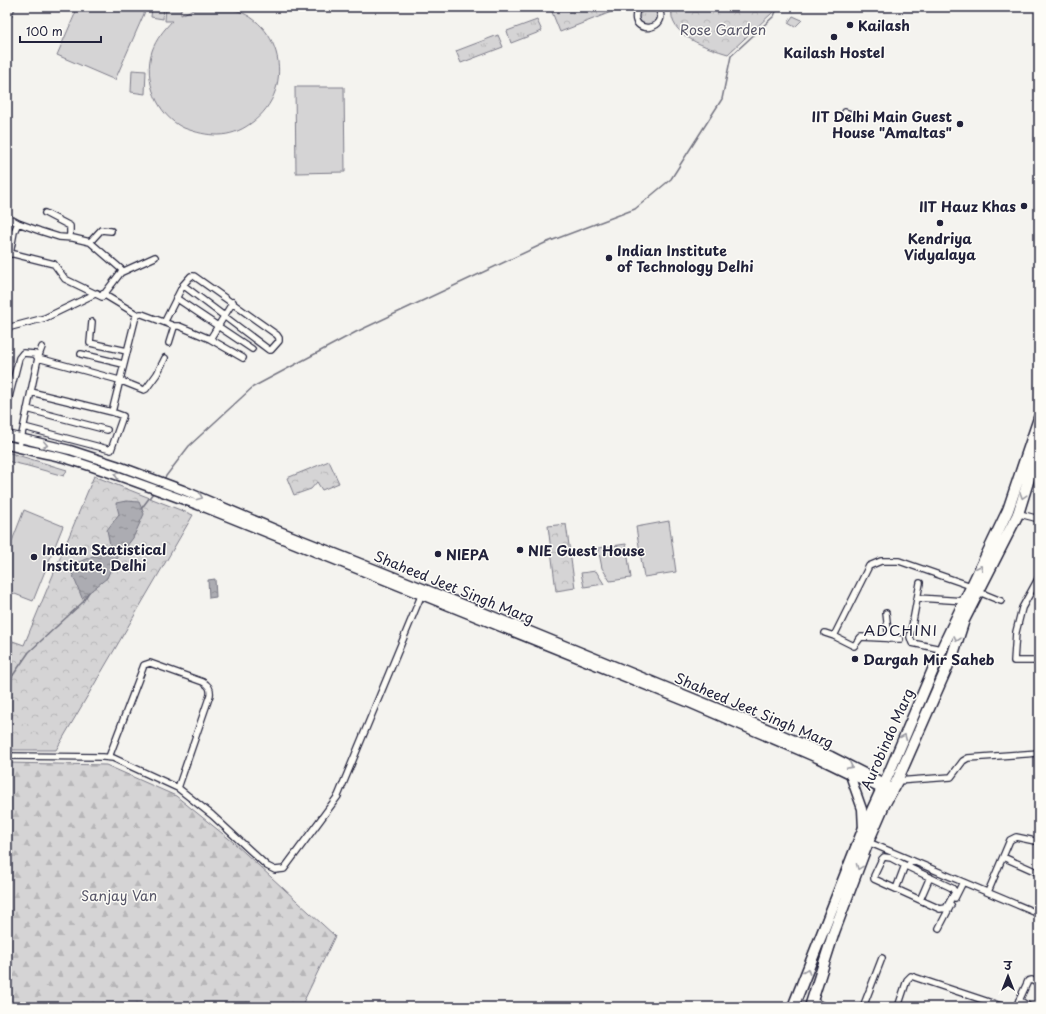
<svg xmlns="http://www.w3.org/2000/svg" width="1046" height="1014" font-family="'Playpen Sans','Playpen Sans Deva',sans-serif">
  <defs>
    <pattern id="grass-tufts" width="24" height="20" patternUnits="userSpaceOnUse"><rect width="24" height="20" fill="#d5d4d5"/><path d="M3 7l-1-3M5 7V3M7 7l1-3M15 17l-1-3M17 17v-4M19 17l1-3" fill="none" stroke="#b7b6b8"/></pattern>
    <pattern id="forest-firs" width="22" height="20" patternUnits="userSpaceOnUse"><rect width="22" height="20" fill="#d5d4d5"/><path d="M5 1l3.5 6h-7zM16 11l3.5 6h-7z" fill="#b7b6b8"/></pattern>
    <pattern id="park-crowns" width="20" height="18" patternUnits="userSpaceOnUse"><rect width="20" height="18" fill="#d5d4d5"/><path d="M2 6a3 3 0 1 1 6 0M12 15a3 3 0 1 1 6 0" fill="none" stroke="#b7b6b8"/></pattern>
    <pattern id="water-ripples" width="26" height="14" patternUnits="userSpaceOnUse"><rect width="26" height="14" fill="#acacb2"/><path d="M2 4q2-2 4 0t4 0M15 11q2-2 4 0t4 0" fill="none" stroke="#8c8c92"/></pattern>
  </defs>
  <rect width="100%" height="100%" fill="#f4f3ef"/>
  <filter id="ink" filterUnits="userSpaceOnUse"><feTurbulence type="fractalNoise" baseFrequency=".025" numOctaves="2"/><feDisplacementMap in="SourceGraphic" scale="8" xChannelSelector="R" yChannelSelector="G"/><feConvolveMatrix kernelMatrix="1 2 1 2 8 2 1 2 1" color-interpolation-filters="sRGB"/></filter>
  <g filter="url(#ink)">
    <path fill="url(#grass-tufts)" stroke="#7c7b88" d="M649,7l6,1c3,7 4,11 -2,16l-7,2c-7,-5 -8,-7 -7,-15z
      M537,20l5,11 -31,12 -4,-12z
      M498,35l5,12 -42,16 -5,-12z
      M7,452l60,18 -3,6 -36,-10 -21,-5z"/>
    <path fill="url(#forest-firs)" stroke="#7c7b88" d="M7,763l99,2 70,31 57,46 102,94 -34,71h-294z"/>
    <path fill="url(#park-crowns)" stroke="#7c7b88" d="M550,7h74l-64,25z
      M675,7h100l-3,6 -44,41c-20,-6 -61,-18 -56,-46z
      M329,461l10,22 -17,7 -5,-8 -6,7 -17,6 -7,-17z
      M94,476l99,39 -137,235h-49v-111l17,6z
      M566,524l9,64 -19,3 -8,-65z"/>
    <path fill="#d5d4d5" stroke="#7c7b88" d="M78,7h69l-32,73 -58,-25z
      M152,7h12l-1,12 -12,-2z
      M166,7h15v8c4,-2 9,-4 13,-6 7,-2 15,-2 21,-2 64,0 87,81 35,117 -21,15 -42,13 -66,4 -27,-12 -41,-49 -32,-77 4,-12 12,-21 20,-30h-7z
      M793,16l9,4 -7,7 -7,-4z
      M132,70l14,1 -1,23 -14,-2z
      M295,87h49l1,85 -49,1z
      M24,510l39,16 -30,75 -26,-10v-37z
      M669,521l7,51 -32,5 -8,-50z
      M626,544l5,34 -21,3 -8,-13 -4,-20z
      M596,571l8,13 -20,3 -3,-14z"/>
    <path fill="url(#water-ripples)" stroke="#757582" d="M126,501l13,1 5,12 -11,24 -20,26 -6,14 -25,20 -10,-25 7,-11 16,-7 15,-10 -3,-15 12,-16 -3,-11z
      M215,579l1,18 -7,1 -1,-18z"/>
    <g fill="none" stroke-linecap="round" stroke-linejoin="round">
      <path stroke="#757582" stroke-width="1.5" d="M7,24l9,-17
        M163,480l26,-34 64,-59 103,-55 189,-89 90,-34 36,-30 51,-80 9,-43 43,-40 4,-9
        M141,509l12,-16
        M7,684l22,-32 53,-49 7,-11"/>
      <g stroke="#22223b" stroke-width="8">
        <path id="street" d="M644,7l-7,3c-10,27 37,20 20,-3
          M845,112l11,4
          M45,213l25,13v11
          M7,217l11,6 22,8 19,6 14,1 17,4 31,27 1,2 -20,26 -37,-18 -11,-15 -40,-10h-4l-3,1
          M90,242l11,-12 10,1
          M10,254l4,-22 4,-9
          M122,272l33,-15
          M103,294l35,21
          M176,298l76,51
          M165,321l18,-36 8,-9h3l83,59 2,3v3l-8,9h-2l-86,-65
          M92,322l-2,21 37,8
          M174,326h5l31,13 33,19
          M7,328l38,-10 52,-25
          M210,339l23,-37
          M81,354l42,10
          M38,358l4,-11
          M7,405l12,-47 4,-5 12,1 3,4
          M27,409l80,21
          M112,412l24,-96 4,-2h2l32,12v1l-5,16
          M24,427l87,23 12,-34 -11,-4 -81,-20
          M18,448l3,-9 17,-81 81,22 25,10 2,-1 11,-15 8,-16
          M1016,513l23,6
          M1039,577l-17,31 -6,24 -2,29h25
          M920,583l-10,54 2,6 29,6
          M979,592l22,9
          M918,598l47,3
          M886,613l3,26
          M825,633l9,3
          M900,639l-39,-2 -7,9 -20,-10 35,-70 12,-5h18l72,25
          M7,756l96,1 10,1 65,30 34,27 55,51 8,4 9,-1 54,-73 83,-200
          M109,757l35,-92 6,-2 53,19c5,3 8,6 7,13l-32,93
          M897,781l54,-4 12,-16 5,-3 71,-5
          M868,842l171,72
          M1003,857l36,16
          M908,867l44,21 3,4 -9,16 -6,1 -66,-30v-3l8,-17 2,-2 7,1 17,9 3,-7
          M896,889l9,-24
          M988,892l22,-52 6,-3 19,4
          M955,898l8,-16
          M920,900l10,-23
          M939,928l12,-23
          M812,1000l13,7
          M1019,1000l11,7
          M863,1007l19,-49
          M898,1007l9,-27 4,-4 93,31
          M1016,1007l12,-26 4,-1 7,5"/>
      </g>
      <g stroke="#22223b" stroke-width="11">
        <path id="secondary" d="M7,435l63,15 46,15 67,25 94,40 206,82 293,120 55,24 53,27 3,3
          M7,445c19,5 38,8 57,13 48,14 94,33 142,50l481,194 130,56 64,31 7,1
          M850,775l12,34 1,21"/>
      </g>
      <g stroke="#22223b" stroke-width="13">
        <path id="highway" d="M793,1007l70,-177 26,-57 55,-129 64,-134 31,-92
          M810,1007l24,-75 34,-90 16,-37 13,-24 56,-127 11,-34 54,-106 21,-68"/>
      </g>
      <use href="#street" stroke="#fdfcf7" stroke-width="5.5"/>
      <use href="#secondary" stroke="#fdfcf7" stroke-width="8"/>
      <use href="#highway" stroke="#fdfcf7" stroke-width="10"/>
    </g>
    <defs><path id="oneway-chevron" d="M-2-3.5L2.5 0L-2 3.5" fill="none" stroke-width="1.6" stroke-linecap="round" stroke-linejoin="round"/></defs>
    <g stroke="#9a9aa2">
      <use href="#oneway-chevron" transform="translate(45 445) rotate(13)"/>
      <use href="#oneway-chevron" transform="translate(117 475) rotate(-162)"/>
      <use href="#oneway-chevron" transform="translate(1023 496) rotate(107)"/>
      <use href="#oneway-chevron" transform="translate(200 497) rotate(23)"/>
      <use href="#oneway-chevron" transform="translate(980 568) rotate(-65)"/>
      <use href="#oneway-chevron" transform="translate(957 639) rotate(109)"/>
      <use href="#oneway-chevron" transform="translate(904 737) rotate(-67)"/>
      <use href="#oneway-chevron" transform="translate(850 766) rotate(27)"/>
      <use href="#oneway-chevron" transform="translate(859 867) rotate(111)"/>
      <use href="#oneway-chevron" transform="translate(807 971) rotate(-70)"/>
    </g>
  </g>
  <g fill="#22223b" stroke="#fdfcf7" stroke-width="1.5">
    <circle cx="850" cy="25" r="4"/>
    <circle cx="834" cy="37" r="4"/>
    <circle cx="960" cy="124" r="4"/>
    <circle cx="1024" cy="206" r="4"/>
    <circle cx="940" cy="223" r="4"/>
    <circle cx="609" cy="258" r="4"/>
    <circle cx="520" cy="550" r="4"/>
    <circle cx="438" cy="554" r="4"/>
    <circle cx="34" cy="557" r="4"/>
    <circle cx="855" cy="659" r="4"/>
  </g>
  <g text-anchor="middle" dominant-baseline="central" stroke-width="3" stroke-linejoin="round" paint-order="stroke">
    <g font-size="14" font-weight="bold" fill="#22223b" stroke="#fdfcf7" text-anchor="start">
      <text x="858" y="25">Kailash</text>
      <text x="834" y="52" text-anchor="middle">Kailash Hostel</text>
      <text x="952" y="116" text-anchor="end">IIT Delhi Main Guest<tspan x="952" dy="16">House "Amaltas"</tspan></text>
      <text x="1016" y="206" text-anchor="end">IIT Hauz Khas</text>
      <text x="940" y="238" text-anchor="middle">Kendriya<tspan x="940" dy="16">Vidyalaya</tspan></text>
      <text x="617" y="250">Indian Institute<tspan x="617" dy="16">of Technology Delhi</tspan></text>
      <text x="42" y="549">Indian Statistical<tspan x="42" dy="16">Institute, Delhi</tspan></text>
      <text x="528" y="550">NIE Guest House</text>
      <text x="446" y="554">NIEPA</text>
      <text x="863" y="659">Dargah Mir Saheb</text>
    </g>
    <g font-size="14" fill="#585769" stroke="#fdfcf7">
      <text x="723" y="29">Rose Garden</text>
      <text x="119" y="895">Sanjay Van</text>
    </g>
    <g font-size="14" fill="#22223b" stroke="#fdfcf7">
      <text transform="translate(454 587) rotate(22)">Shaheed Jeet Singh Marg</text>
      <text transform="translate(754 710) rotate(23)">Shaheed Jeet Singh Marg</text>
      <text transform="translate(887 739) rotate(-66)">Aurobindo Marg</text>
    </g>
    <g font-size="15" letter-spacing="1" fill="#22223b" stroke="#fdfcf7">
      <text x="901" y="629">ADCHINI</text>
    </g>
  </g>
  <rect width="1046" height="1014" fill="none" stroke="#fdfcf7" stroke-width="24"/>
  <rect x="12" y="12" width="1022" height="990" fill="none" stroke="#22223b" stroke-width="1.5" filter="url(#ink)"/>
  <g transform="translate(1008 976)" stroke="#fdfcf7" stroke-width="3" paint-order="stroke">
  <path d="M0-3L7 15L0 10L-7 15Z" fill="#22223b"/>
  <text y="-6" font-size="11" font-weight="bold" text-anchor="middle" fill="#22223b">उ</text>
  </g>
  <path d="M20 36v6h81v-6" fill="none" stroke="#22223b" stroke-width="2"/>
  <text x="26" y="36" font-size="12" fill="#22223b" stroke="#fdfcf7" stroke-width="3" paint-order="stroke">100 m</text>
</svg>
